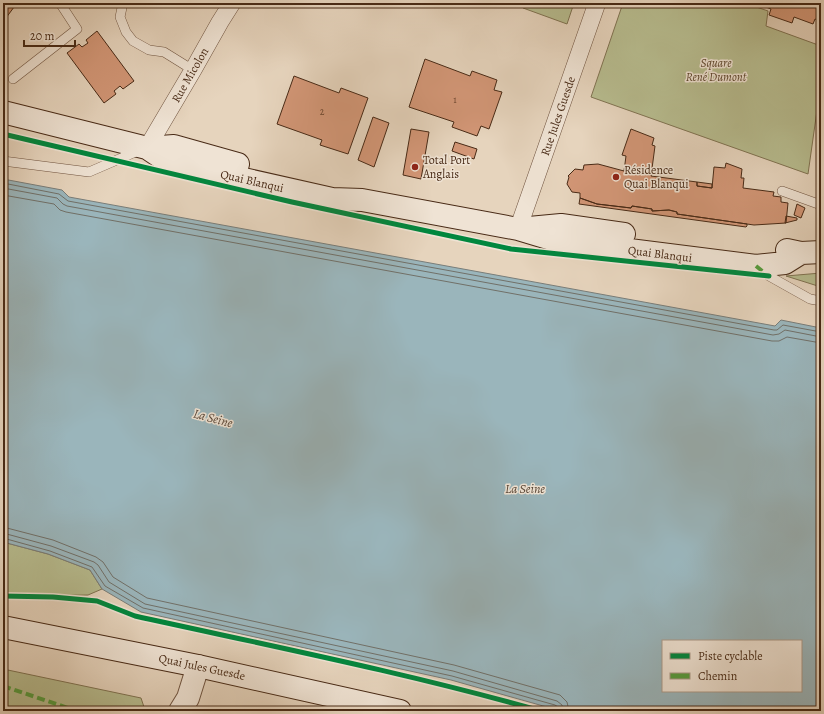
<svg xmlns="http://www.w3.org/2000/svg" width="824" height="714" font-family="Alegreya,serif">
  <rect width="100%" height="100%" fill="#e6d4bd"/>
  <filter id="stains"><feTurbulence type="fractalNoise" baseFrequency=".005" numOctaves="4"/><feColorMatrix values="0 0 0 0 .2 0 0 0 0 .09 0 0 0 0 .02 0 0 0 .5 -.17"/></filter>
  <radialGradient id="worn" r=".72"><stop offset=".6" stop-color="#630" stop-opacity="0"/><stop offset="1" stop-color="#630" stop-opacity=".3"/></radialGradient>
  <path fill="#b7bc8f" stroke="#807352" d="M525,3h49l-7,21 -44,-16z
    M623,3h122l23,8 -2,15 55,20v36l-13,92 -217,-77z
    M821,273v14l-35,-11z
    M3,542l45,12 42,16 12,19 -14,6 -85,1z
    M3,669l138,29 4,12 -142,1z"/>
  <path fill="#9ab5bb" stroke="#797d79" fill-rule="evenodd" d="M3,179l59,11 7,7 706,129 6,-6 40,8v383h-260l-110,-31 -310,-68 -39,-23 -12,-19 -42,-16 -45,-12zM663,641h138v50h-138z"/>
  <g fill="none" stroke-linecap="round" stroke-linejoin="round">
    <path stroke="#717068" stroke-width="1" d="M3,183l56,11 9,7 706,129h3l6,-5 38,7
      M3,188l54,10 6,6 4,2 706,129 6,-1 6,-4 36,7
      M3,195l51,9 6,6 6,2 706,129h7l8,-4 34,6
      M3,527l50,13 43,17 7,5 10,15 34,21 307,67 106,30 7,7 2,9
      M3,533l48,13 43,16 4,3 11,17 36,22 308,67 104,30 5,4 1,6
      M3,538l47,13 42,16 13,19 38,22 309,68 103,29 3,2v4"/>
  </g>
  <path fill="#d29676" stroke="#482a16" d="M3,3h14l-14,19z
    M759,3h62v18l-6,-2 -2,5 -19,-7 -2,6 -23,-8 2,-6 -13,-5z
    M97,31l37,50 -11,8 -3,-3 -6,5 2,3 -12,9 -37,-50 12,-9 3,3 6,-4 -2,-3z
    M425,59l45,17 2,-5 25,9 -3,10 8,2 -13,37 -8,-3 -4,10 -25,-9 2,-5 -45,-15z
    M294,76l45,17 2,-5 27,10 -20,56 -28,-9 2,-5 -45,-16z
    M821,104v22l-4,-1z
    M373,117l16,6 -15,44 -16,-7z
    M411,129l18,3 -8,47 -18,-4z
    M631,129l23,9 -2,7 3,1 -4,30 46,6v4l15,2 2,-21 11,1 1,-5 16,6 -1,9h3l-1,10 31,4 -1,4 8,1v5l7,1 -2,20 -32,2 -77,-11v-2l-8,-2 -17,1v-2l-20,-3 -1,2 -34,-4 -17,-6v-5l-8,-1 -5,-8 2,-7 -1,-1 7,-7 8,1 1,-5 14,-1 26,7 2,-15 -4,-1z
    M455,142l22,7 -3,10 -22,-8z
    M697,182l15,2v4l-15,-2z
    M580,198l17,6 34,4 1,-2 20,3v2l17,-1 8,2v2l70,10v2l-1,1 -167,-23z
    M797,204l8,4 -4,10 -7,-3z
    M786,216l11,2v2l-12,3z"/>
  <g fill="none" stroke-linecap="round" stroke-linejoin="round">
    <g stroke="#705440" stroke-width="10">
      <path id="service" d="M123,3l-3,14 6,15 7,9 16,9 15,2 29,18
        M13,79l64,-50 -17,-26
        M3,161l86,11 51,-22
        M782,191l39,14
        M769,276l41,23 11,2"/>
    </g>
    <g stroke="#705440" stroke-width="18">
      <path id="minor" d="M147,148l46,-78 27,-48 12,-19
        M518,229l79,-226"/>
    </g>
    <g stroke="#705440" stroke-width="24">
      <path id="tertiary" d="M180,711l8,-13 10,-32"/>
    </g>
    <g stroke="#482a16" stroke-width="24">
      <path id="secondary" d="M3,112l144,36 27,-2 64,18
        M147,148l21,14 164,37 30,1 156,29 40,12 198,25 29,-3 16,-10
        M529,228l32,-3 63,9
        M787,250l14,3 20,-1
        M3,627l195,39 202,45"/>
    </g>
    <use href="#service" stroke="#efe3d4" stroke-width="9"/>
    <use href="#minor" stroke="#efe3d4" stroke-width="17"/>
    <use href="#tertiary" stroke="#efe3d4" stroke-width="22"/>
    <use href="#secondary" stroke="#efe3d4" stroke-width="22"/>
    <path stroke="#559c3d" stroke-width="4" stroke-dasharray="8 4" stroke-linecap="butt" d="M756,266l11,9
      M3,686l65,22v3"/>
    <g stroke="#efe3d4" stroke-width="8">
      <path id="cycleway" d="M3,134l289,68 219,47 258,27
        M3,596l50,1 44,4 38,15c136,30 272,57 406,95"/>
    </g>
    <use href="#cycleway" stroke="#00873e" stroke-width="5"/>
  </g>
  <g fill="#8f2418" stroke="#efe3d4" stroke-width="1.5">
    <circle cx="415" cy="167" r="4"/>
    <circle cx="616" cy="177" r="4"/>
  </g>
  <g text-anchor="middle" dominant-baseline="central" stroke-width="3" stroke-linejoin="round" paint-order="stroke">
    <g font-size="10" fill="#6a452e">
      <text x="455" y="99">1</text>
      <text x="322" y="111">2</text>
    </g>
    <g font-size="12" font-style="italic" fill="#5e472e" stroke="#efe3d4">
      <text x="716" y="63">Square<tspan x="716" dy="14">René Dumont</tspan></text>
    </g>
    <g font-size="12" fill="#482a16" stroke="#efe3d4">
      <text transform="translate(190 75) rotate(-60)">Rue Micolon</text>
      <text transform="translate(558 116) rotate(-71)">Rue Jules Guesde</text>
      <text transform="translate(252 181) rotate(13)">Quai Blanqui</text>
      <text transform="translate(660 254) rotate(7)">Quai Blanqui</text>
      <text transform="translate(202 667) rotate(12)">Quai Jules Guesde</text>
    </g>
    <g font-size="12" fill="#482a16" stroke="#efe3d4" text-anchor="start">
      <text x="423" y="160">Total Port<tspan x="423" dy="14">Anglais</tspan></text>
      <text x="624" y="170">Résidence<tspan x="624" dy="14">Quai Blanqui</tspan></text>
    </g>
    <g font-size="13" font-style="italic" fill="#584637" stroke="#efe3d4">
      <text transform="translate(213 418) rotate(15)">La Seine</text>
      <text x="525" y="488">La Seine</text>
    </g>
  </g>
  <rect width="824" height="714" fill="none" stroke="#e6d4bd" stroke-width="16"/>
  <rect x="4" y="4" width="816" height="706" fill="none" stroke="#482a16" stroke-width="2"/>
  <rect x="8" y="8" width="808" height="698" fill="none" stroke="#482a16"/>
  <rect x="662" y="640" width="140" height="52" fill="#efe3d4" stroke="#ac9988"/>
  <rect x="670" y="653" width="20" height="6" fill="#00873e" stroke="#ac9988"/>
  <text x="698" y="660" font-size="12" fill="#482a16">Piste cyclable</text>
  <rect x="670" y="673" width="20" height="6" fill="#559c3d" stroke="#ac9988"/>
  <text x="698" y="680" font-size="12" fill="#482a16">Chemin</text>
  <path d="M24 40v6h51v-6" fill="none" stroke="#482a16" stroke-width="2"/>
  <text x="30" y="40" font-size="12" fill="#482a16" stroke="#efe3d4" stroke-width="3" paint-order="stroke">20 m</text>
  <rect width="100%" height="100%" filter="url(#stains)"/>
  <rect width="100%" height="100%" fill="url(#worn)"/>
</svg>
